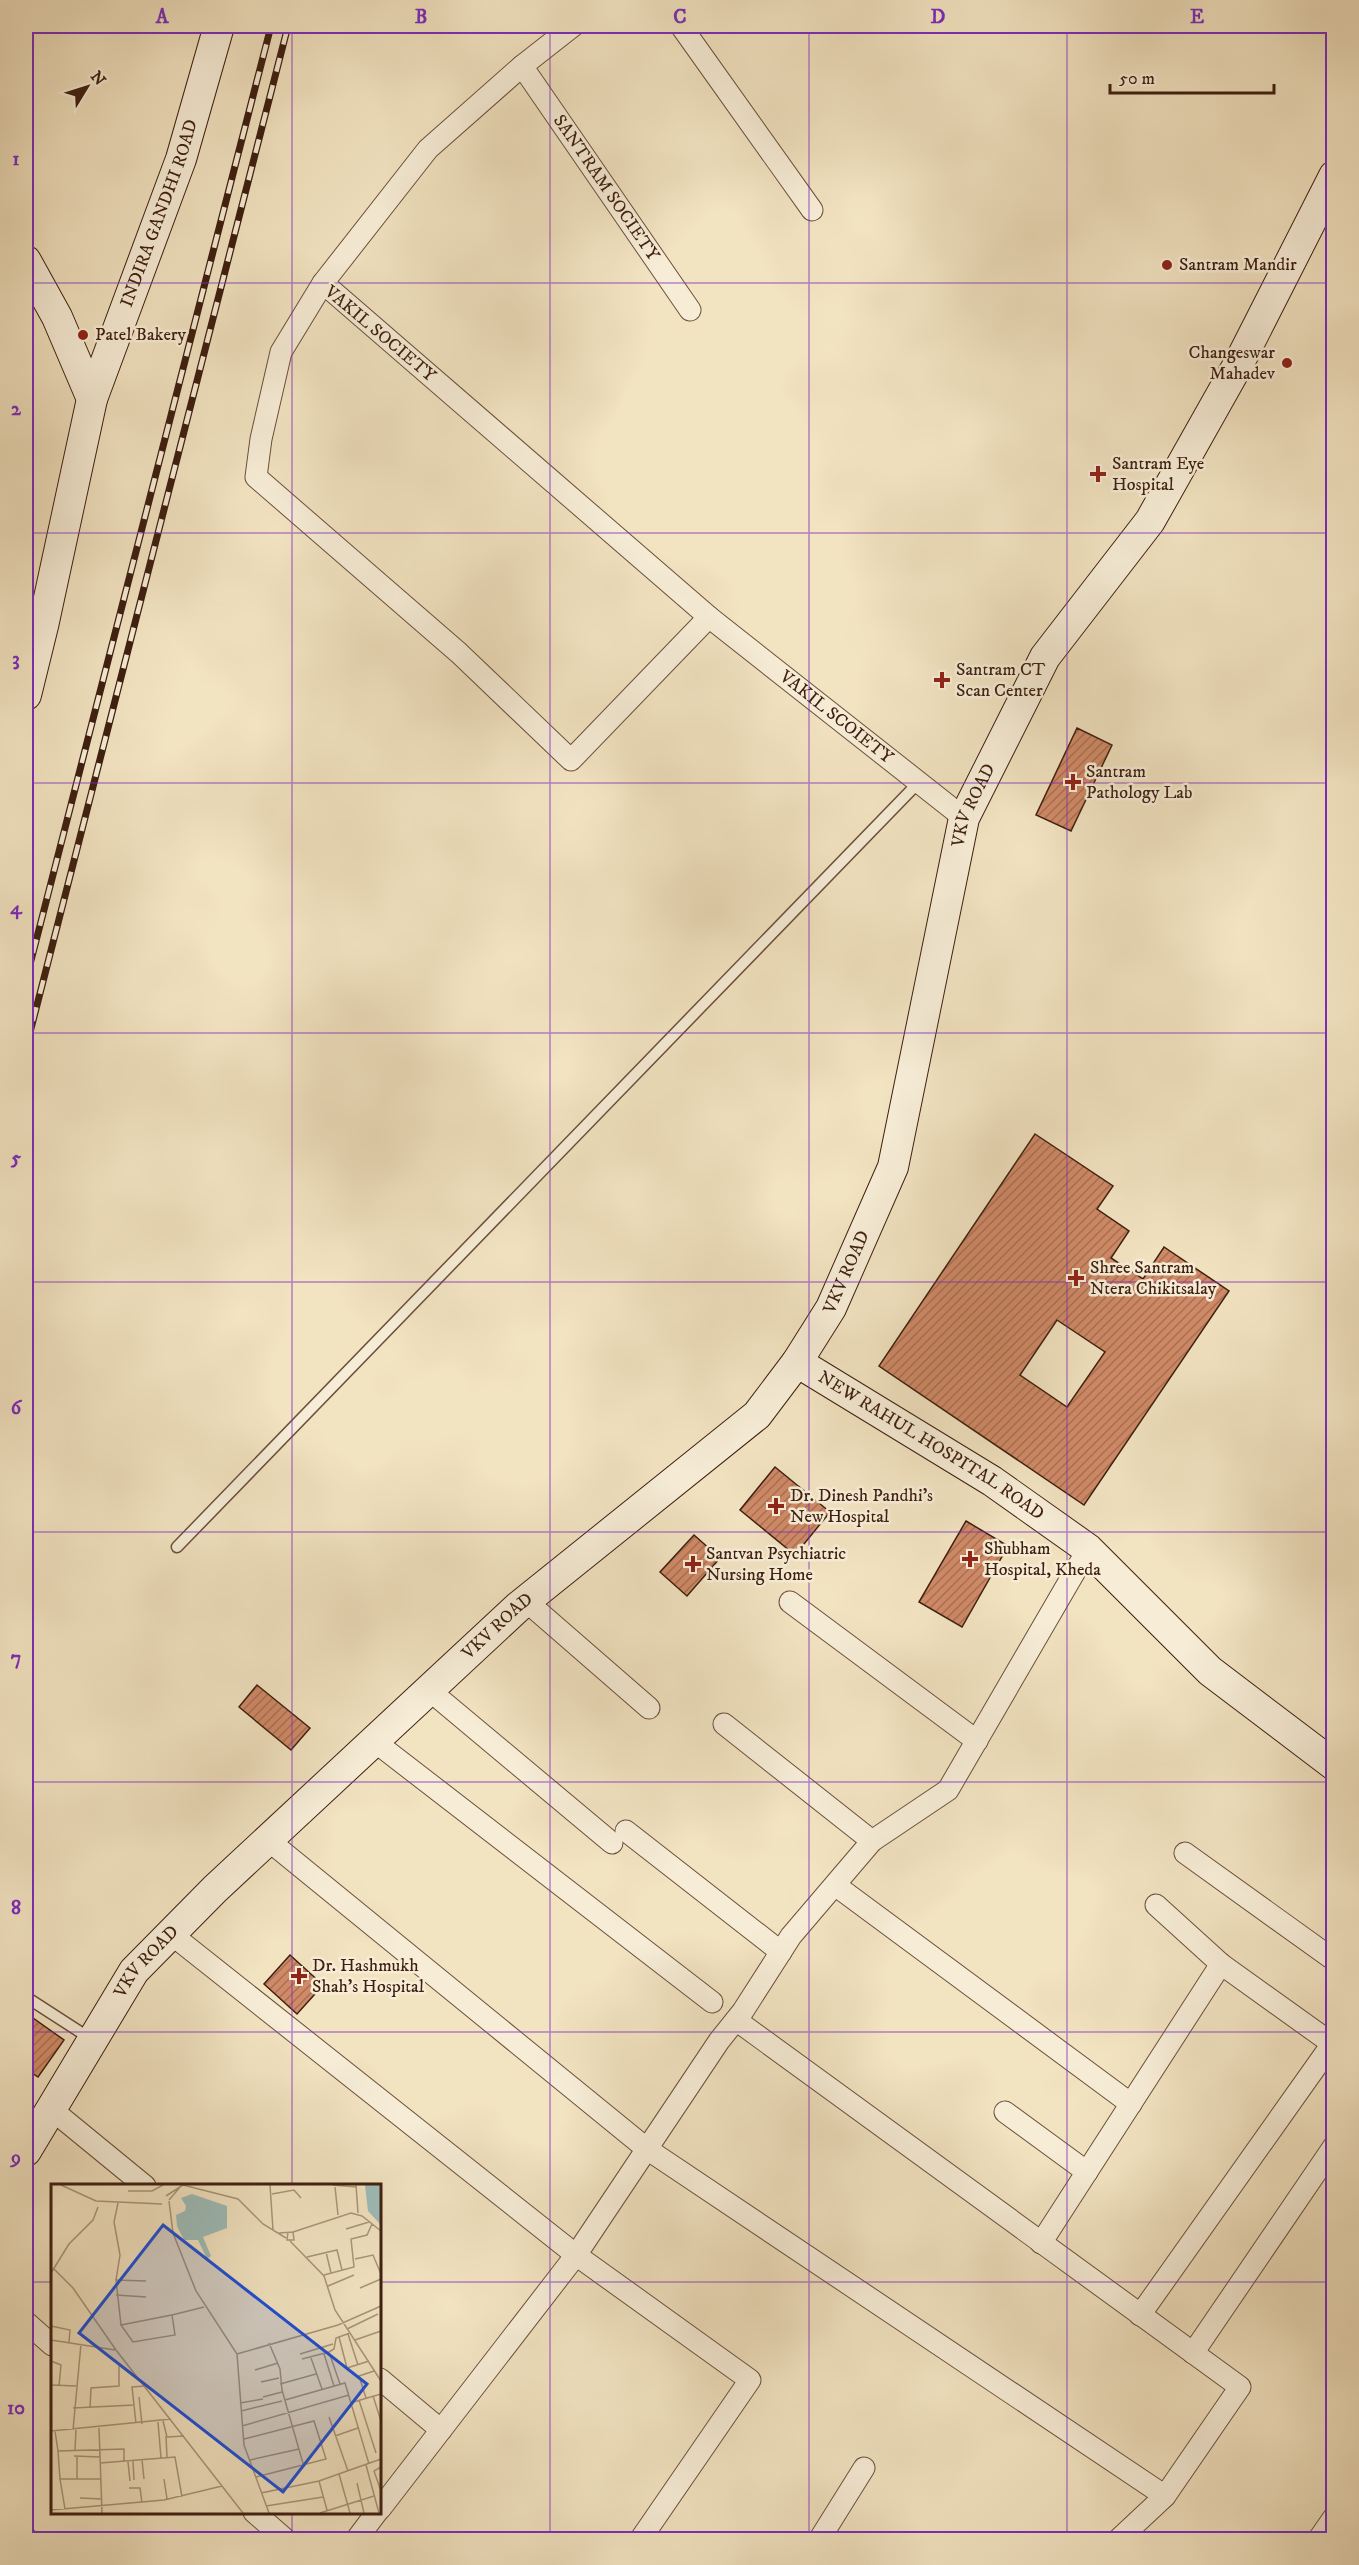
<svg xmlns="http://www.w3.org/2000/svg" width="1359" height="2565" font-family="'IM FELL DW Pica',serif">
  <defs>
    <pattern id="building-hatch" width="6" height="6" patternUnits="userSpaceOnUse" patternTransform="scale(1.5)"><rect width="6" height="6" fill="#d08a67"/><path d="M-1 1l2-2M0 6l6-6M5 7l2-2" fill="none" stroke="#aa7053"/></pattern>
  </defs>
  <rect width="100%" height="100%" fill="#f2e3c1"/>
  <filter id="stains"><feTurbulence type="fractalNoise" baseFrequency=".00333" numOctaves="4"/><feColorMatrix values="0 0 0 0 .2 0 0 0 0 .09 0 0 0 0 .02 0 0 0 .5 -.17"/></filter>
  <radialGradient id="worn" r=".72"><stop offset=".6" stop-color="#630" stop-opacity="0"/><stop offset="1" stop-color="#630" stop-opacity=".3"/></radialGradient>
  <path fill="url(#building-hatch)" stroke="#3e1f10" stroke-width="1.5" fill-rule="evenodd" d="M1077,728l35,17 -41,86 -35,-16z
    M1035,1134l78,52 -16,23 32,22 -18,27 32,21 21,-32 65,44 -145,214 -205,-139zM1057,1320l48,32 -38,55 -47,-32z
    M775,1467l55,45 -35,43 -55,-45z
    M966,1521l42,25 -46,81 -43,-25z
    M694,1535l26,23 -33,38 -27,-24z
    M257,1685l53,43 -19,22 -52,-43z
    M290,1955l33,30 -26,29 -33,-30z
    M26,2013l38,27 -26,37 -12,-8z"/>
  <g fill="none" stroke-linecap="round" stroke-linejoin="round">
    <g stroke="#6b503c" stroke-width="13">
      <path id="lane" d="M177,1547l742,-765
        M26,1997l65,42"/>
    </g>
    <g stroke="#6b503c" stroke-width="23">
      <g id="street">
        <path d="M681,26l131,184"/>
        <path id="s1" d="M522,66l168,244"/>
        <path d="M323,283l386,334 -138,143 -112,-107 -203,-176 5,-38 20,-87z"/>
        <path d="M323,283l105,-134 94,-83 51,-40"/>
        <path id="s2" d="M709,617l255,201"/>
        <path d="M526,1601l123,107"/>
        <path d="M790,1602l187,139"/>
        <path d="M429,1690l183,153"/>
        <path d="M724,1724l148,117"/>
        <path d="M374,1741l338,261"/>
        <path d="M626,1831l155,121"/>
        <path d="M268,1840l379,309 518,347"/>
        <path d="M1185,1853l149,107"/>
        <path d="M835,1885l296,219"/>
        <path d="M1156,1905l65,59 113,81"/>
        <path d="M171,1934l405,321 174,125 -110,160"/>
        <path d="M736,2020l504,367 -75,109 -47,44"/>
        <path d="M51,2109l94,77"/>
        <path d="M1005,2112l82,60"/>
        <path d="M1041,2243l180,-279"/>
        <path d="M1140,2315l192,-271"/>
        <path d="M26,2322l26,23"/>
        <path d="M1193,2353l141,-207"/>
        <path d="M380,2379l61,51"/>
        <path d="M380,2509l196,-254 143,-214 24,-30 48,-75 81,-95 76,-51 140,-241"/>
        <path d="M254,2512l32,28"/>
        <path d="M26,2538l2,2"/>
        <path d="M356,2540l21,-28"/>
        <path d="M819,2540l45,-72"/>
        <path d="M1318,2540l16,-23"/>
      </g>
    </g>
    <g stroke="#3e1f10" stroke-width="32">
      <g id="secondary">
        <path d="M26,261l31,56 35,82"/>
        <path id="s3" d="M26,695l17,-69 49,-227 89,-240 38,-133"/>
        <path id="s4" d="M797,1362l195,119 96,68 122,122 124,94"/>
        <path id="s5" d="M26,2151l108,-180 81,-82 303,-282 239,-192 40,-53 34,-54 62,-141 71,-349 81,-161 105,-136 89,-158 95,-187"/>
      </g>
    </g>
    <use href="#lane" stroke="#f7edd7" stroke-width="10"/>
    <use href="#street" stroke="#f7edd7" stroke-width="21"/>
    <use href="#secondary" stroke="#f7edd7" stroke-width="30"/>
    <g stroke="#3e1f10" stroke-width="7">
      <path id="rail" d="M26,980l245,-954
        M26,1048l262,-1022"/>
    </g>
    <use href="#rail" stroke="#f7edd7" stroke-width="4.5" stroke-dasharray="14" stroke-linecap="butt"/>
  </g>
  <path fill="none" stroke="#7b2cbf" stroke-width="1.5" stroke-opacity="0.55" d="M292,26v2160M550,26v2514M809,26v2514M1067,26v2514M26,283h1308M26,533h1308M26,783h1308M26,1033h1308M26,1282h1308M26,1532h1308M26,1782h1308M26,2032h1308M26,2282h26M380,2282h954M292,2512v28"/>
  <g fill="#8f2418" stroke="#f7edd7" stroke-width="2">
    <circle cx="1167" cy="265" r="6"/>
    <circle cx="83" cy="335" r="6"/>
    <circle cx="1287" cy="363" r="6"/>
    <path d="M1095 465h6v6h6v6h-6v6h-6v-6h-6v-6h6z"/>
    <path d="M939 671h6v6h6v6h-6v6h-6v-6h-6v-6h6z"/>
    <path d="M1070 773h6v6h6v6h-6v6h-6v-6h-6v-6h6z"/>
    <path d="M1073 1269h6v6h6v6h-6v6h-6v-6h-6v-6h6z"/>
    <path d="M773 1497h6v6h6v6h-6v6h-6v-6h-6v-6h6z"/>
    <path d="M967 1550h6v6h6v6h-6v6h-6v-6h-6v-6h6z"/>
    <path d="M690 1555h6v6h6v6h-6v6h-6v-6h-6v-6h6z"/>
    <path d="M296 1967h6v6h6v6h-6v6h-6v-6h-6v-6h6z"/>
  </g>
  <g text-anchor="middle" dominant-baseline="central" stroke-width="5" stroke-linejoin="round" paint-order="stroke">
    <g font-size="18" fill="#3e1f10" stroke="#f7edd7">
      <text stroke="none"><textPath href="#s1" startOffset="148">SANTRAM SOCIETY</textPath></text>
      <text stroke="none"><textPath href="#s3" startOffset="501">INDIRA GANDHI ROAD</textPath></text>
      <text transform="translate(380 334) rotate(40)">VAKIL SOCIETY</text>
      <text stroke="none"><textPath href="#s2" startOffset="162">VAKIL SCOIETY</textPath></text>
      <text stroke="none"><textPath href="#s5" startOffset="1701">VKV ROAD</textPath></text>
      <text stroke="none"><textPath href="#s5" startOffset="1215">VKV ROAD</textPath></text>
      <text stroke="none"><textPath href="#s4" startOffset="158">NEW RAHUL HOSPITAL ROAD</textPath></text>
      <text stroke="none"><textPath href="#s5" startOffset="711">VKV ROAD</textPath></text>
      <text stroke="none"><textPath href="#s5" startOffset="225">VKV ROAD</textPath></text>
    </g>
    <g font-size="18" fill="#3e1f10" stroke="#f7edd7" text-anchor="start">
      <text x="1179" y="265">Santram Mandir</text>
      <text x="95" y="335">Patel Bakery</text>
      <text x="1275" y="353" text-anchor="end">Changeswar<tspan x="1275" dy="21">Mahadev</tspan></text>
      <text x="1112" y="464">Santram Eye<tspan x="1112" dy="21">Hospital</tspan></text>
      <text x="956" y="670">Santram CT<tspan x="956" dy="21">Scan Center</tspan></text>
      <text x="1086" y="772">Santram<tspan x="1086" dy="21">Pathology Lab</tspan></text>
      <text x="1090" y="1268">Shree Santram<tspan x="1090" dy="21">Ntera Chikitsalay</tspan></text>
      <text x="790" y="1496">Dr. Dinesh Pandhi's<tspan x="790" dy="21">New Hospital</tspan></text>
      <text x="984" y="1549">Shubham<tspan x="984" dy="21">Hospital, Kheda</tspan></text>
      <text x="706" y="1554">Santvan Psychiatric<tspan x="706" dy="21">Nursing Home</tspan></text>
      <text x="312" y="1966">Dr. Hashmukh<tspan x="312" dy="21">Shah's Hospital</tspan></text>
    </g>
  </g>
  <g transform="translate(51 2184)">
    <rect width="330" height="330" fill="#f2e3c1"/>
    <path d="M314,1h16v40l-13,-14zM141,10l35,12v22l-24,9 8,19 -4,3 -9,-19h-14l-7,-14 -1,-11 9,-4 1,-5 -5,-8z" fill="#9dbdba"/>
    <path fill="none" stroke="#aa957a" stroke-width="1.5" d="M10,1l35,16 66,3M132,1l55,14 25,25 23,14M219,1l3,45M282,1l23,2M305,1l2,28M284,3l3,28M77,7h24l11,-6M221,10l22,-4 7,8M115,12l17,-11M118,16l12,-14M118,17l4,32 23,58 41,63 7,91 25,68M295,45l23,-7M242,48l58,-19 11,3 19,15M228,49l14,-1 1,8h-7l1,-8M239,57l34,35 11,34 46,71M275,68l5,21M256,73l30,-7 5,20M304,75l18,-4 8,19M2,84l20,20 43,62 127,163M0,89l18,-29 24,-24 5,-13M273,91l30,-8 -3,-28 16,-4 5,-11M65,96l4,-25 -6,-33 4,-19M277,102l26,-11M309,104l21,-9M65,111l30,2M121,131l3,20 -42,7 -12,-17zM121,131l32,-8M70,141l-5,-45 30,1M0,142l19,4 -1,12M296,145l31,-15M297,150l10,31M288,153l8,31 22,-7M0,156l64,10M304,156l26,-9M218,159l11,26 2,21 22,77M278,168l11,32M186,170l101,-29 43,-19M249,170l33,-10M273,170l10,32M260,174l11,31M251,175l27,-7 5,-3 2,-11 14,-5M0,177l10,4 -2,21M204,186l23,-7M210,198l18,-4M229,200l36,-10M0,201l25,1M322,212l8,25M88,213l3,27M212,213l19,-5M315,214l-7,-22 15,-5M234,216l60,-17 24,81M308,216l17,53M189,219l23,-4M299,219l31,-9M83,221l2,19M22,224l61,-3 -2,-18 13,-1M39,224l1,-20 28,-2v-20M190,227l41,-10M278,233l19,54M112,237l4,16 17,-1M107,238l3,36M191,242l107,-31M48,244l3,85M22,246l8,-86M0,247l120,-12M4,247l3,20M115,252l1,21M284,252l23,-8M193,255l70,-18 12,38 -70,18M24,266l1,-20M23,272l26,1M26,273v22M91,276l2,19M199,276l49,-11M82,277l1,19M77,278l2,19M49,279l75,-6 7,40M315,281l13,48M330,283l-7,4 7,20M288,290l11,39M9,295l5,30M50,295h-41l-2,-28 66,-2v13M113,295l3,20M268,297l8,29M306,299l7,30M78,304h11l2,15M210,309l58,-12 62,-22M29,314l22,1M215,322l57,-9M0,326l113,-10 58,-14M269,329l54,-17"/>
    <path fill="#1d4ed8" fill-opacity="0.15" stroke="#1d4ed8" stroke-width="3" d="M112,41l204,159 -84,108 -204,-159z"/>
    <rect width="330" height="330" fill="none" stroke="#3e1f10" stroke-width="3"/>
  </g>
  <rect width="1359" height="2565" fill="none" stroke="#f2e3c1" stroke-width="66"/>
  <g transform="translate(87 87) rotate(52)" stroke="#f7edd7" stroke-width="4.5" paint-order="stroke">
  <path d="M0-4.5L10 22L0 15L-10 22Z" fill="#3e1f10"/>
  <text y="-9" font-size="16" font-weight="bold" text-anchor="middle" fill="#3e1f10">N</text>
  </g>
  <path d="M1110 84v9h164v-9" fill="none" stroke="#3e1f10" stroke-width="3"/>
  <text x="1119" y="84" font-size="18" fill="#3e1f10" stroke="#f7edd7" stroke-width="4.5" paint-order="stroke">50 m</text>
  <rect x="33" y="33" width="1293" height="2499" fill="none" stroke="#7b2cbf" stroke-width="2"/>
  <g font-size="20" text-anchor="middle" font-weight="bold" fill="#7b2cbf">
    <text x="162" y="23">A</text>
    <text x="421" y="23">B</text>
    <text x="680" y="23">C</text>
    <text x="938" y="23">D</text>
    <text x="1197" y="23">E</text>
    <text x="16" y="165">1</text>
    <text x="16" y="415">2</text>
    <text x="16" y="665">3</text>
    <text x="16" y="914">4</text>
    <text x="16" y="1164">5</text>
    <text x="16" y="1414">6</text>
    <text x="16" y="1664">7</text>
    <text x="16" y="1914">8</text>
    <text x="16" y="2164">9</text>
    <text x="16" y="2414">10</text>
  </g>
  <rect width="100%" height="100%" filter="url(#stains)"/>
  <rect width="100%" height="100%" fill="url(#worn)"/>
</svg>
